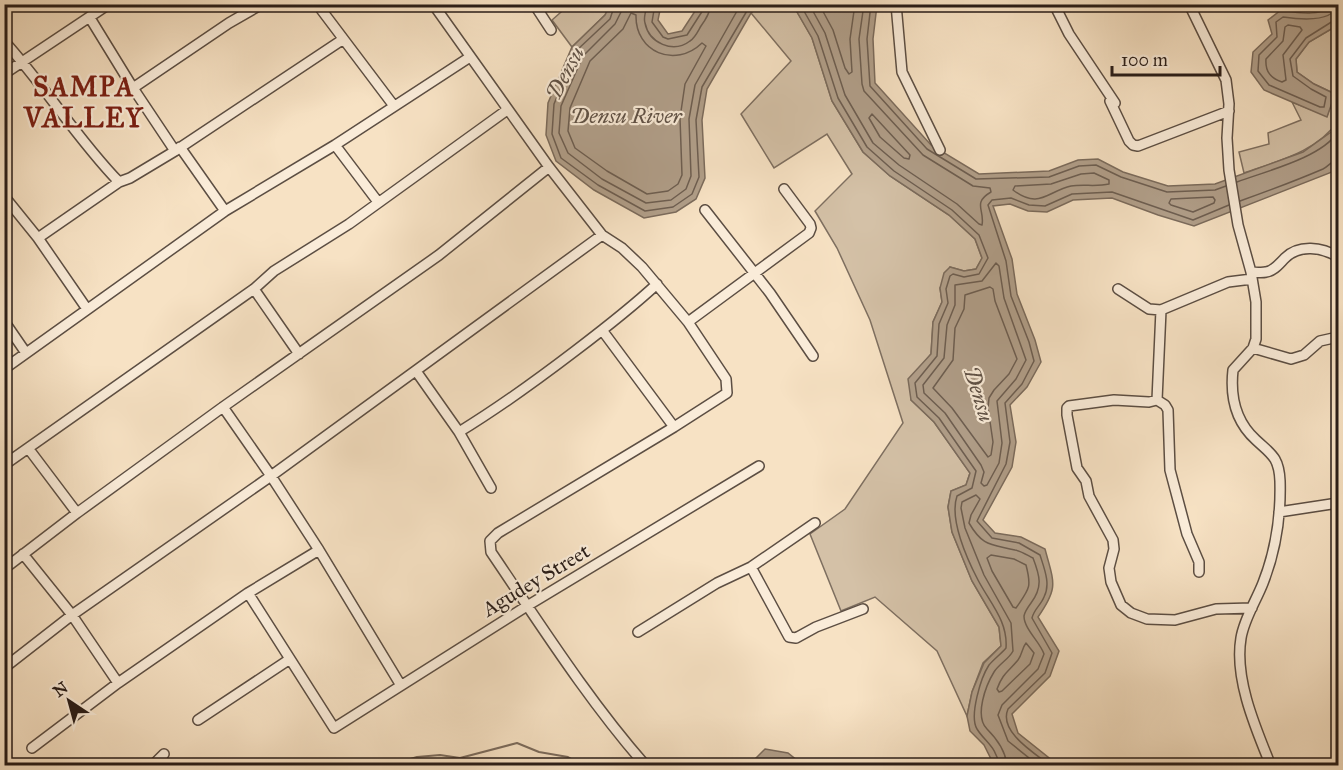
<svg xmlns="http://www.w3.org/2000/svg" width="1343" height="770" font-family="'IM FELL Great Primer',serif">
  <rect width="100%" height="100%" fill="#f7e2c4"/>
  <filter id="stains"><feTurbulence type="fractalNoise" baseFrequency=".00333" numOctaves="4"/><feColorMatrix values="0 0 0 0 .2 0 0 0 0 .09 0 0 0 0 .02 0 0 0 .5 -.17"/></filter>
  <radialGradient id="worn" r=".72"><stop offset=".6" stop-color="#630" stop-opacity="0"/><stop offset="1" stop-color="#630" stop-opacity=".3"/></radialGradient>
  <path fill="#d4c1a7" stroke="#7e6f60" stroke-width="1.5" d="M569,5h41l-5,10 -33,32 -20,-27z
    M758,5h35l19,33 20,63 31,51 27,24 59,39 26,24 7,19 -6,11 -12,2 -14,-4 -10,21 2,14 -9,20 -2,32 -9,11 -11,35 23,22 36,51 -4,12 -15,6 -3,16 4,25 20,49 27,46 2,19 -18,17 -11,29 -5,24 -30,-65 -62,-54 -34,14 -31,-77 35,-25 58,-86 -33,-103 -33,-72 -22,-37 37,-37 -25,-40 -53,34 -33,-54 50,-53 -40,-48z
    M1338,25v96c-21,31 -60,40 -94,52l-5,-21 30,-8 -1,-11 33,-13 -9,-18 35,14 8,-22 -21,-10 -17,-12 -1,-13 13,-17z"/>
  <path fill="#b19f8a" stroke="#7b6b5c" stroke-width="1.5" d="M1333,4l5,1v20l-29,17 -13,17 1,13 17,12 21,10 -8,23 -63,-27 -13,-18 2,-20 19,-18 -4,-14 13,-10c16,3 39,8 52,-6z
    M610,5h51l-3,15 10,14 14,-3 17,-26h59l-7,8 -44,76 -5,31 3,58 -9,21 -20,13 -32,6 -50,-28 -38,-29 -10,-26 2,-32 24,-56 33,-32z
    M793,5h84l-4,34 2,44 56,62 48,29 70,-3 29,-11 20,-1 25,13 45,14 47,-2 88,-32 28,-20 7,-11v41l-6,10 -138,54 -36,-11 -46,-17 -39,2 -26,12 -19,-1 -18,-7 -17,2 19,53 5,35 18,46 6,22 -14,25 -17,18 6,37 -4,25 -29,53 12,13 26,4 24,12c9,34 14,38 -7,68l21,34 -9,25 -38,38 6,19 40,32h-64l-10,-20 -14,-14 -3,-15 5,-24 12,-29 17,-17 -2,-19 -27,-46 -20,-49 -4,-25 3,-16 15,-6 4,-12 -36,-51 -23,-22 -3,-21 23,-25 2,-32 9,-20 -2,-14 4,-15 6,-6 14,4 12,-2 6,-11 -7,-19 -26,-24 -59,-39 -27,-24 -31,-51 -20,-63z
    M765,749l23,4 15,12h-54z"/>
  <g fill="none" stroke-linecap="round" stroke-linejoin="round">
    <path stroke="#6d5e51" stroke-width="1.5" d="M615,4l-5,15 -34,32 -22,53 -2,30 9,24 37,27 47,26 28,-4 19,-13 7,-17 -3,-57 6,-33 49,-83
      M622,4l-1,8 -6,12 -32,32 -22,50 -2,27 9,20 34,26 44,24 25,-3 15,-11 5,-13 -2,-57 6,-34 46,-81
      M648,4c-2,6 -5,13 -3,19 4,20 28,31 45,18 5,-3 8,-10 11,-15 5,-7 9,-13 10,-22
      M655,4l-3,18 11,15 5,2 19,-4 16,-25v-6
      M800,4l18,32 20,62 29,49 27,24 58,39 27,25 9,23 -9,16 -15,3 -11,-3 -3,2 -4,13 2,14 -9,21 -2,32 -22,27 2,14 22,21 37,53 -4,17 -15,8c-8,23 10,63 21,84 12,23 30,41 28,68 -5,6 -12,11 -17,17 -8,12 -20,51 -12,64 8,13 20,18 22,37
      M809,4l16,29 20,62 28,48 26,22 58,39 22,20 3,1c3,-15 -10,-22 9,-33l-1,-4 -17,-2 -50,-31 -59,-64 -2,-7 -3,-45 5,-35
      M819,4l14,26 12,38 4,6 3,-2 -2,-33 5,-35
      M871,4l-4,35 3,47 57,63 49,30 73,-2 30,-11 17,-1 25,12 46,15 48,-2 11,-4
      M1337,4c-3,20 -40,15 -54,13l-7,5 1,15 -18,18 -1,16 11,14 51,22h4l2,-10 -15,-8 -18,-13 -3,-17 16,-21 27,-17 5,-1
      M631,13l5,2c-1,37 39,54 66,28l4,3 -21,38 -5,34 2,57 -4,9 -10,7 -21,3 -40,-23 -32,-23 -7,-17 2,-23 20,-47 33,-32z
      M1288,25l12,2 2,3 -19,25 3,25 -4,2c-11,-4 -17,-10 -16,-23l17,-18 2,-14z
      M872,114l38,41 -1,4 -5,-1 -24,-21 -11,-19z
      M1094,173l15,7v4c-12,3 -26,0 -38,2 -23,5 -32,24 -58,4l2,-4 36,-2 30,-10z
      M1237,182c29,-11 84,-24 101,-50
      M1213,197l2,3 -1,3 -21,9 -22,-7 -2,-2 2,-4z
      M1240,201c28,-10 55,-20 83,-32 6,-3 8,-8 15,-9
      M996,263l3,3 5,32 22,62 -10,19 -19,22 5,42 -3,20 -12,22 -3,1 -3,-3 3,-11 -3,-7 -36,-52 -21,-20 -1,-8 21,-27 3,-33 8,-20v-20l27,-4z
      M990,287l3,2 2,12 22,58 -8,15 -15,16 -5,8 -1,10 5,34 -2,13 -3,2 -36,-49 -19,-20 20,-28 2,-32 9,-19 1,-14z
      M991,555l23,4 12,6c6,23 3,24 -10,43l-3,-1 -21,-36 -5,-13z
      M1026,643l8,10 -4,11 -28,27 -3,1 -2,-3c6,-16 11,-17 21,-29 4,-5 4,-12 8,-17z
      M1007,766c-1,-14 -11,-28 -20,-37 -13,-13 -1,-44 7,-57 5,-8 15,-13 19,-21l-2,-28 -27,-48 -19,-47 -4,-20 1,-6 14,-7 4,4 -9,16 -2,8c14,24 22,21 46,27 6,1 12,5 18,8 7,18 10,29 -2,45 -3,4 -6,8 -7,13 0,13 16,26 20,38l-6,15 -36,36 -4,10 10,26 31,25
      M1051,766c-15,-12 -53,-34 -43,-57l37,-36 7,-20 -20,-35c2,-9 9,-13 12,-21 7,-13 0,-29 -4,-42l-21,-12 -27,-5 -15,-17 29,-57 4,-22 -5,-39 17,-19 12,-23 -5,-19 -18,-46 -5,-35 -18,-56 4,-5 19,-2 18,7 16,1 27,-12 40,-2 81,28 36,-15"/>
    <path stroke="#7b6b5c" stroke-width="2" d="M240,766v-3c18,-4 31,-2 49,3
      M360,766l7,-4 23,3 27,-8 23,-2 20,3 57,-15 22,9 29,5 16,9"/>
    <g stroke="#5c4e43" stroke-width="12">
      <path id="minor" d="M317,4l77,102
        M433,4l116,163 53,68 20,13 20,19 46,55 38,57 1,14 -53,34 -176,106 -8,8 1,11c49,72 97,148 155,214
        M534,4l17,26
        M896,4l6,68 38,78
        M1054,4l15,30 46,69
        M1189,4l37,76 3,24 -2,34 2,32 9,55 13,47 5,30v37l-3,9 -20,22c-3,27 2,51 23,70 15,14 23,17 24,41 1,35 -4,69 -17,102 -7,18 -19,36 -22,55 -7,41 15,91 30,128
        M90,18l43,70 42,63
        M4,41c41,45 73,98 115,141
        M4,74l105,-70
        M133,88l96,-65 33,-19
        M1110,101l19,40 4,4 5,1 91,-35
        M335,145l43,57
        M180,147l45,64
        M4,196l34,42 49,71
        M705,210l65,83 43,63
        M38,238l81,-56 11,-4 45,-27 167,-111
        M1251,272c4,0 10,1 15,0 8,-1 13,-8 19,-14 14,-14 37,-11 53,-1
        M254,289l45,65
        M1118,289l31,20 12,1 67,-28 24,-3
        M4,321l22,32
        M688,322l121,-89 2,-5 -1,-4 -26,-35
        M602,330l72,97
        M1253,348l38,11 13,-4 16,-14 18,-4
        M4,369l221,-158 110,-66 135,-88
        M416,371l43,61 32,56
        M1157,400l4,-90
        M223,407l48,69 48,74 81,134
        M459,432c41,-25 78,-52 116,-81 29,-22 56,-43 82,-67
        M28,448l49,65
        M4,465l250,-176 20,-18 75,-47 158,-114
        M1279,512l59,-9
        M23,554l49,61 46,68
        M751,567l38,70 7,1 20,-11 47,-18
        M4,569l73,-56 146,-106 216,-152 110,-88
        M1199,572v-10l-12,-28 -17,-64 -2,-60 -3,-5 -8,-5 -8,2 -35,-2 -45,6 -2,2v7l10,53 9,13 3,15 24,44 1,9 -5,19 2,14 10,23 10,8 16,6 28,1 41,-11 36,-1
        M248,593l86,135 193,-122 232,-140
        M638,632l79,-49 34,-16 64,-44
        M4,668l68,-53 199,-139 331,-241
        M198,720l92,-61
        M32,748l86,-65 130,-90 71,-43
        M152,766l12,-12"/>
    </g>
    <use href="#minor" stroke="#faecd9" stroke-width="9"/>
  </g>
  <g text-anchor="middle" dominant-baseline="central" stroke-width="4.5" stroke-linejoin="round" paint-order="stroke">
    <g font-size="21" fill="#291d18" stroke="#faecd9">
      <text transform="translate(536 580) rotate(-31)">Agudey Street</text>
    </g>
    <g font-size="22" font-style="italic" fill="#5f5146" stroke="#faecd9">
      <text transform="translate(565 73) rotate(-62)">Densu</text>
      <text x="626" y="115">Densu River</text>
      <text transform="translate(979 394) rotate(73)">Densu</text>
    </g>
    <g font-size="27" font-weight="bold" letter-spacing="1.5" fill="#7a1f14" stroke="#faecd9">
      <text x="84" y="86">SAMPA<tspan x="84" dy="31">VALLEY</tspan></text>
    </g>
  </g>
  <rect width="1343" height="770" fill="none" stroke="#f7e2c4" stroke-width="24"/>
  <rect x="6" y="6" width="1331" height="758" fill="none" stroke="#291d18" stroke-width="3"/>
  <rect x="12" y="12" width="1319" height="746" fill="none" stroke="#291d18" stroke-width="1.5"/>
  <g transform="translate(69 701) rotate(324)" stroke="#faecd9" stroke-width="4.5" paint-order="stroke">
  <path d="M0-4.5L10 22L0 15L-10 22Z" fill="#291d18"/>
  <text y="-9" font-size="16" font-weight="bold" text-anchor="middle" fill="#291d18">N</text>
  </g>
  <path d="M1112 66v9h108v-9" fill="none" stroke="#291d18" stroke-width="3"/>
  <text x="1121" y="66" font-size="18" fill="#291d18" stroke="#faecd9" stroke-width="4.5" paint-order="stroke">100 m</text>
  <rect width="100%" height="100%" filter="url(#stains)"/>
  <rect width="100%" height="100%" fill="url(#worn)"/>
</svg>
